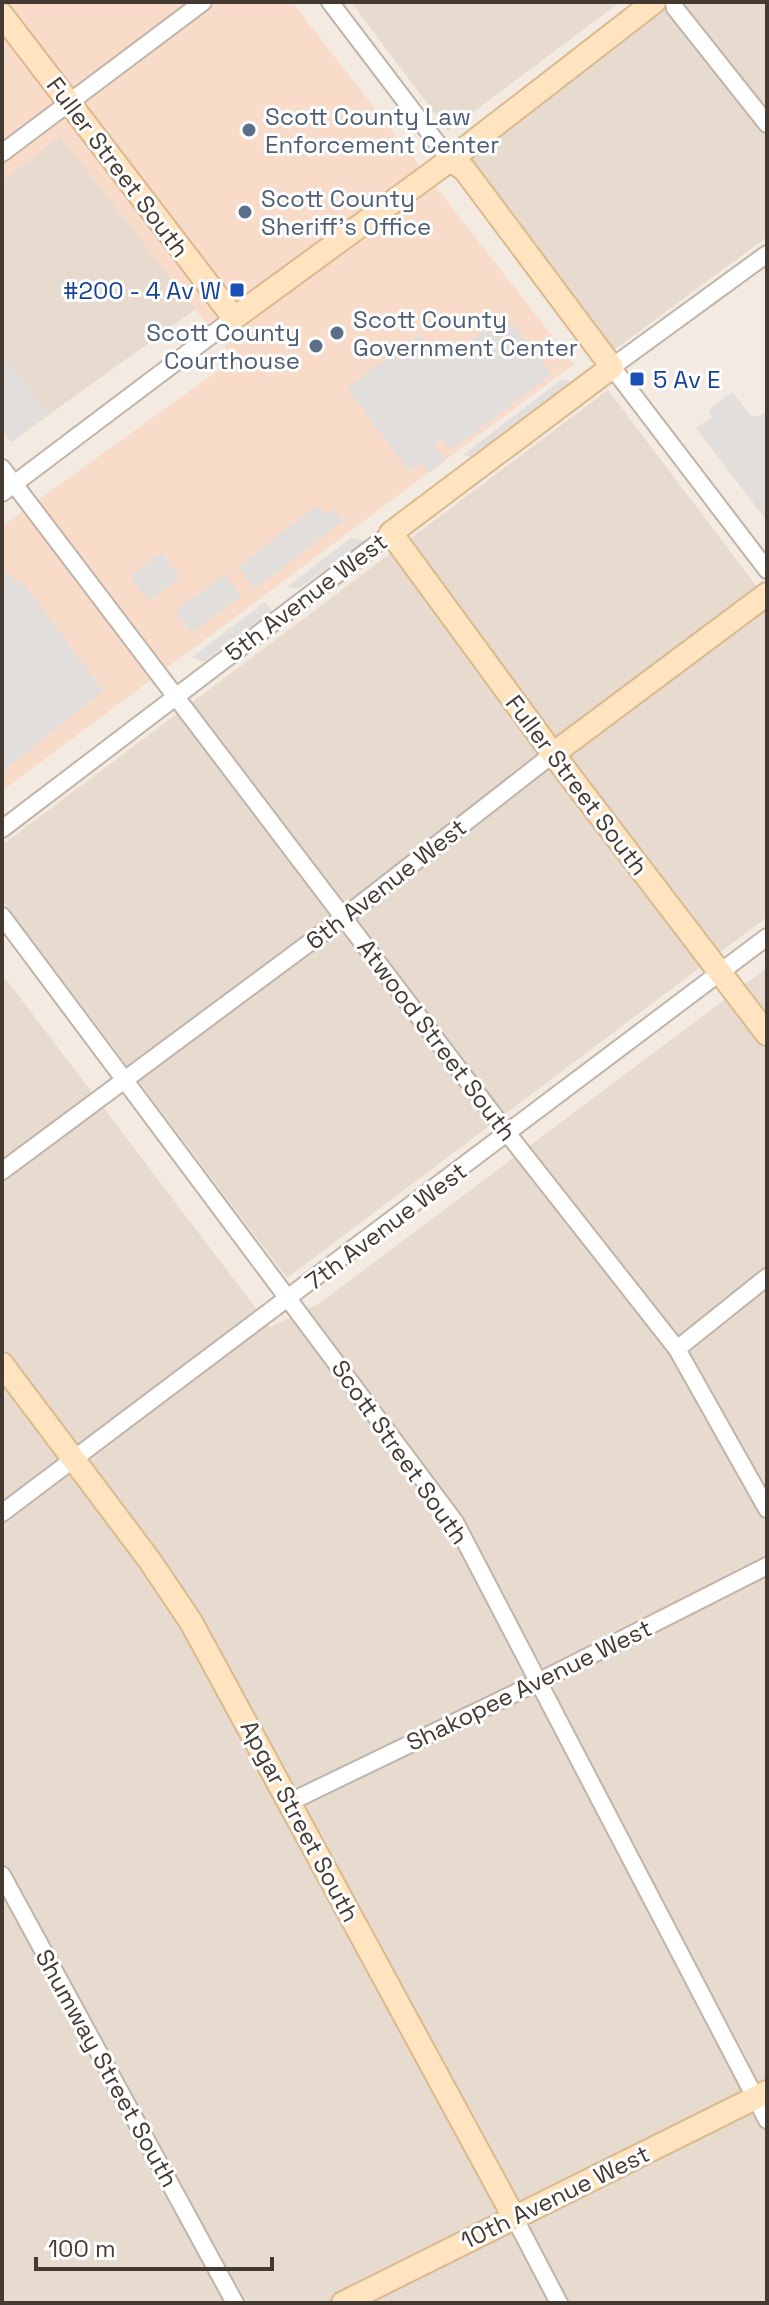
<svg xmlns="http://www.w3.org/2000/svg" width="769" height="2305" font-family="'Space Grotesk',sans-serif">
  <rect width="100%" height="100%" fill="#f3eae1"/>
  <path fill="#e7dbcf" d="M351,2h269l-172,129z
    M667,2h100v235l-153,113 -147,-195z
    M60,135l136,174 -185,133 -9,-12v-249z
    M608,390l159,210v317l-480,361 -285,-378v-55z
    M767,968v1335h-765v-1329l268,353 47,-22z"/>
  <path fill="#f8dcc9" d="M2,2h290l282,362 -572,427v-265l232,-167 -174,-223 -58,45z"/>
  <path fill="#e2dedb" d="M506,320l10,8 36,46 -102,77 -8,-12 -8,5 11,17 -16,12 -8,-11 -12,9 -62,-83 72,-54 22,28 51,-38z
    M2,356l47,59 -38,27 -9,-12z
    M561,380l15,2 -101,76 -12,-3z
    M732,392l18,23 7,2 10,-6v110l-71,-93 16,-11 -3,-7z
    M317,505l8,10 8,-7 10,13 -88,68 -17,-22z
    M351,538l14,3 -66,47 -12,-1z
    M161,552l19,25 -31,24 -19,-25z
    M2,571l24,15 77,105 -101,81z
    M225,574l16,22 -50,37 -16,-22z
    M265,602l7,9 -69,51 -11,-5z"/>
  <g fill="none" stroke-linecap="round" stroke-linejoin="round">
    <g stroke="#c1b3a6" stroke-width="20">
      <path id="street" d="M330,2l120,158
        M674,2l1,6 92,116
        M2,153l201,-151
        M767,254l-155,113 155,203
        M2,468l506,666 169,215 90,160
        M2,493l232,-175
        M2,829l389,-296
        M2,916l453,606 312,598
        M2,1171l342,-254 209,-163
        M677,1349l90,-72
        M2,1513l765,-576
        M290,1802l248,-120 229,-116
        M2,1875l233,428
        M514,2217l45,86"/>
    </g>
    <g stroke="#dab98e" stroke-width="26">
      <path id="secondary" d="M2,15l232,303 216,-158 204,-158
        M450,160l14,9 148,198 -221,166 162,221 214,280
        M553,754l214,-160
        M2,1364l148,197 41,61 323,595
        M343,2303l424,-211"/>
    </g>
    <use href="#street" stroke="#fff" stroke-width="16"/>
    <use href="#secondary" stroke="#ffe4bf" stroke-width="22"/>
  </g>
  <g fill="#5c6f8a" stroke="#fff" stroke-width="3">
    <circle cx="249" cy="130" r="8"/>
    <circle cx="245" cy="212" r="8"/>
    <circle cx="337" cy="333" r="8"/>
    <circle cx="316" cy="346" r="8"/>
  </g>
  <g fill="#1a4fb4" stroke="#fff" stroke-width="3">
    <rect x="229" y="282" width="16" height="16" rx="4"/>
    <rect x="629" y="371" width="16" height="16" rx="4"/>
  </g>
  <g text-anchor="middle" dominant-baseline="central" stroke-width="6" stroke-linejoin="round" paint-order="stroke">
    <g font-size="24" fill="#4e5e75" stroke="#fff" text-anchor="start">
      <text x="265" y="116">Scott County Law<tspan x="265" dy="28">Enforcement Center</tspan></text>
      <text x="261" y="198">Scott County<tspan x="261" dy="28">Sheriff's Office</tspan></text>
      <text x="353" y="319">Scott County<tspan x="353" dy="28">Government Center</tspan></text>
      <text x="300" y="332" text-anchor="end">Scott County<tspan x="300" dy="28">Courthouse</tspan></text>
    </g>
    <g font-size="24" fill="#443a32" stroke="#fff">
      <text transform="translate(118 167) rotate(53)">Fuller Street South</text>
      <text transform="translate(306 597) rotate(-37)">5th Avenue West</text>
      <text transform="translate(577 785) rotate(53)">Fuller Street South</text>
      <text transform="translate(386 884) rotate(-38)">6th Avenue West</text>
      <text transform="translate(437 1040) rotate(53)">Atwood Street South</text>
      <text transform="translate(386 1226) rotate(-37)">7th Avenue West</text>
      <text transform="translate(400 1452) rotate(55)">Scott Street South</text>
      <text transform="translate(529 1685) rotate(-26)">Shakopee Avenue West</text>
      <text transform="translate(300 1821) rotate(62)">Apgar Street South</text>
      <text transform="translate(107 2068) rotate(61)">Shumway Street South</text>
      <text transform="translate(555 2197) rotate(-26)">10th Avenue West</text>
    </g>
    <g font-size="24" fill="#164399" stroke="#fff" text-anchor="end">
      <text x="221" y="290">#200 - 4 Av W</text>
      <text x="653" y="379" text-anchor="start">5 Av E</text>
    </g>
  </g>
  <rect width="769" height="2305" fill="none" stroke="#443a32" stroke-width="8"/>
  <path d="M36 2257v12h236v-12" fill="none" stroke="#443a32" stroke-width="4"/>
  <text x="48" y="2257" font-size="24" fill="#443a32" stroke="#ffffff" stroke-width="6" paint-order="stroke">100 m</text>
</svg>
